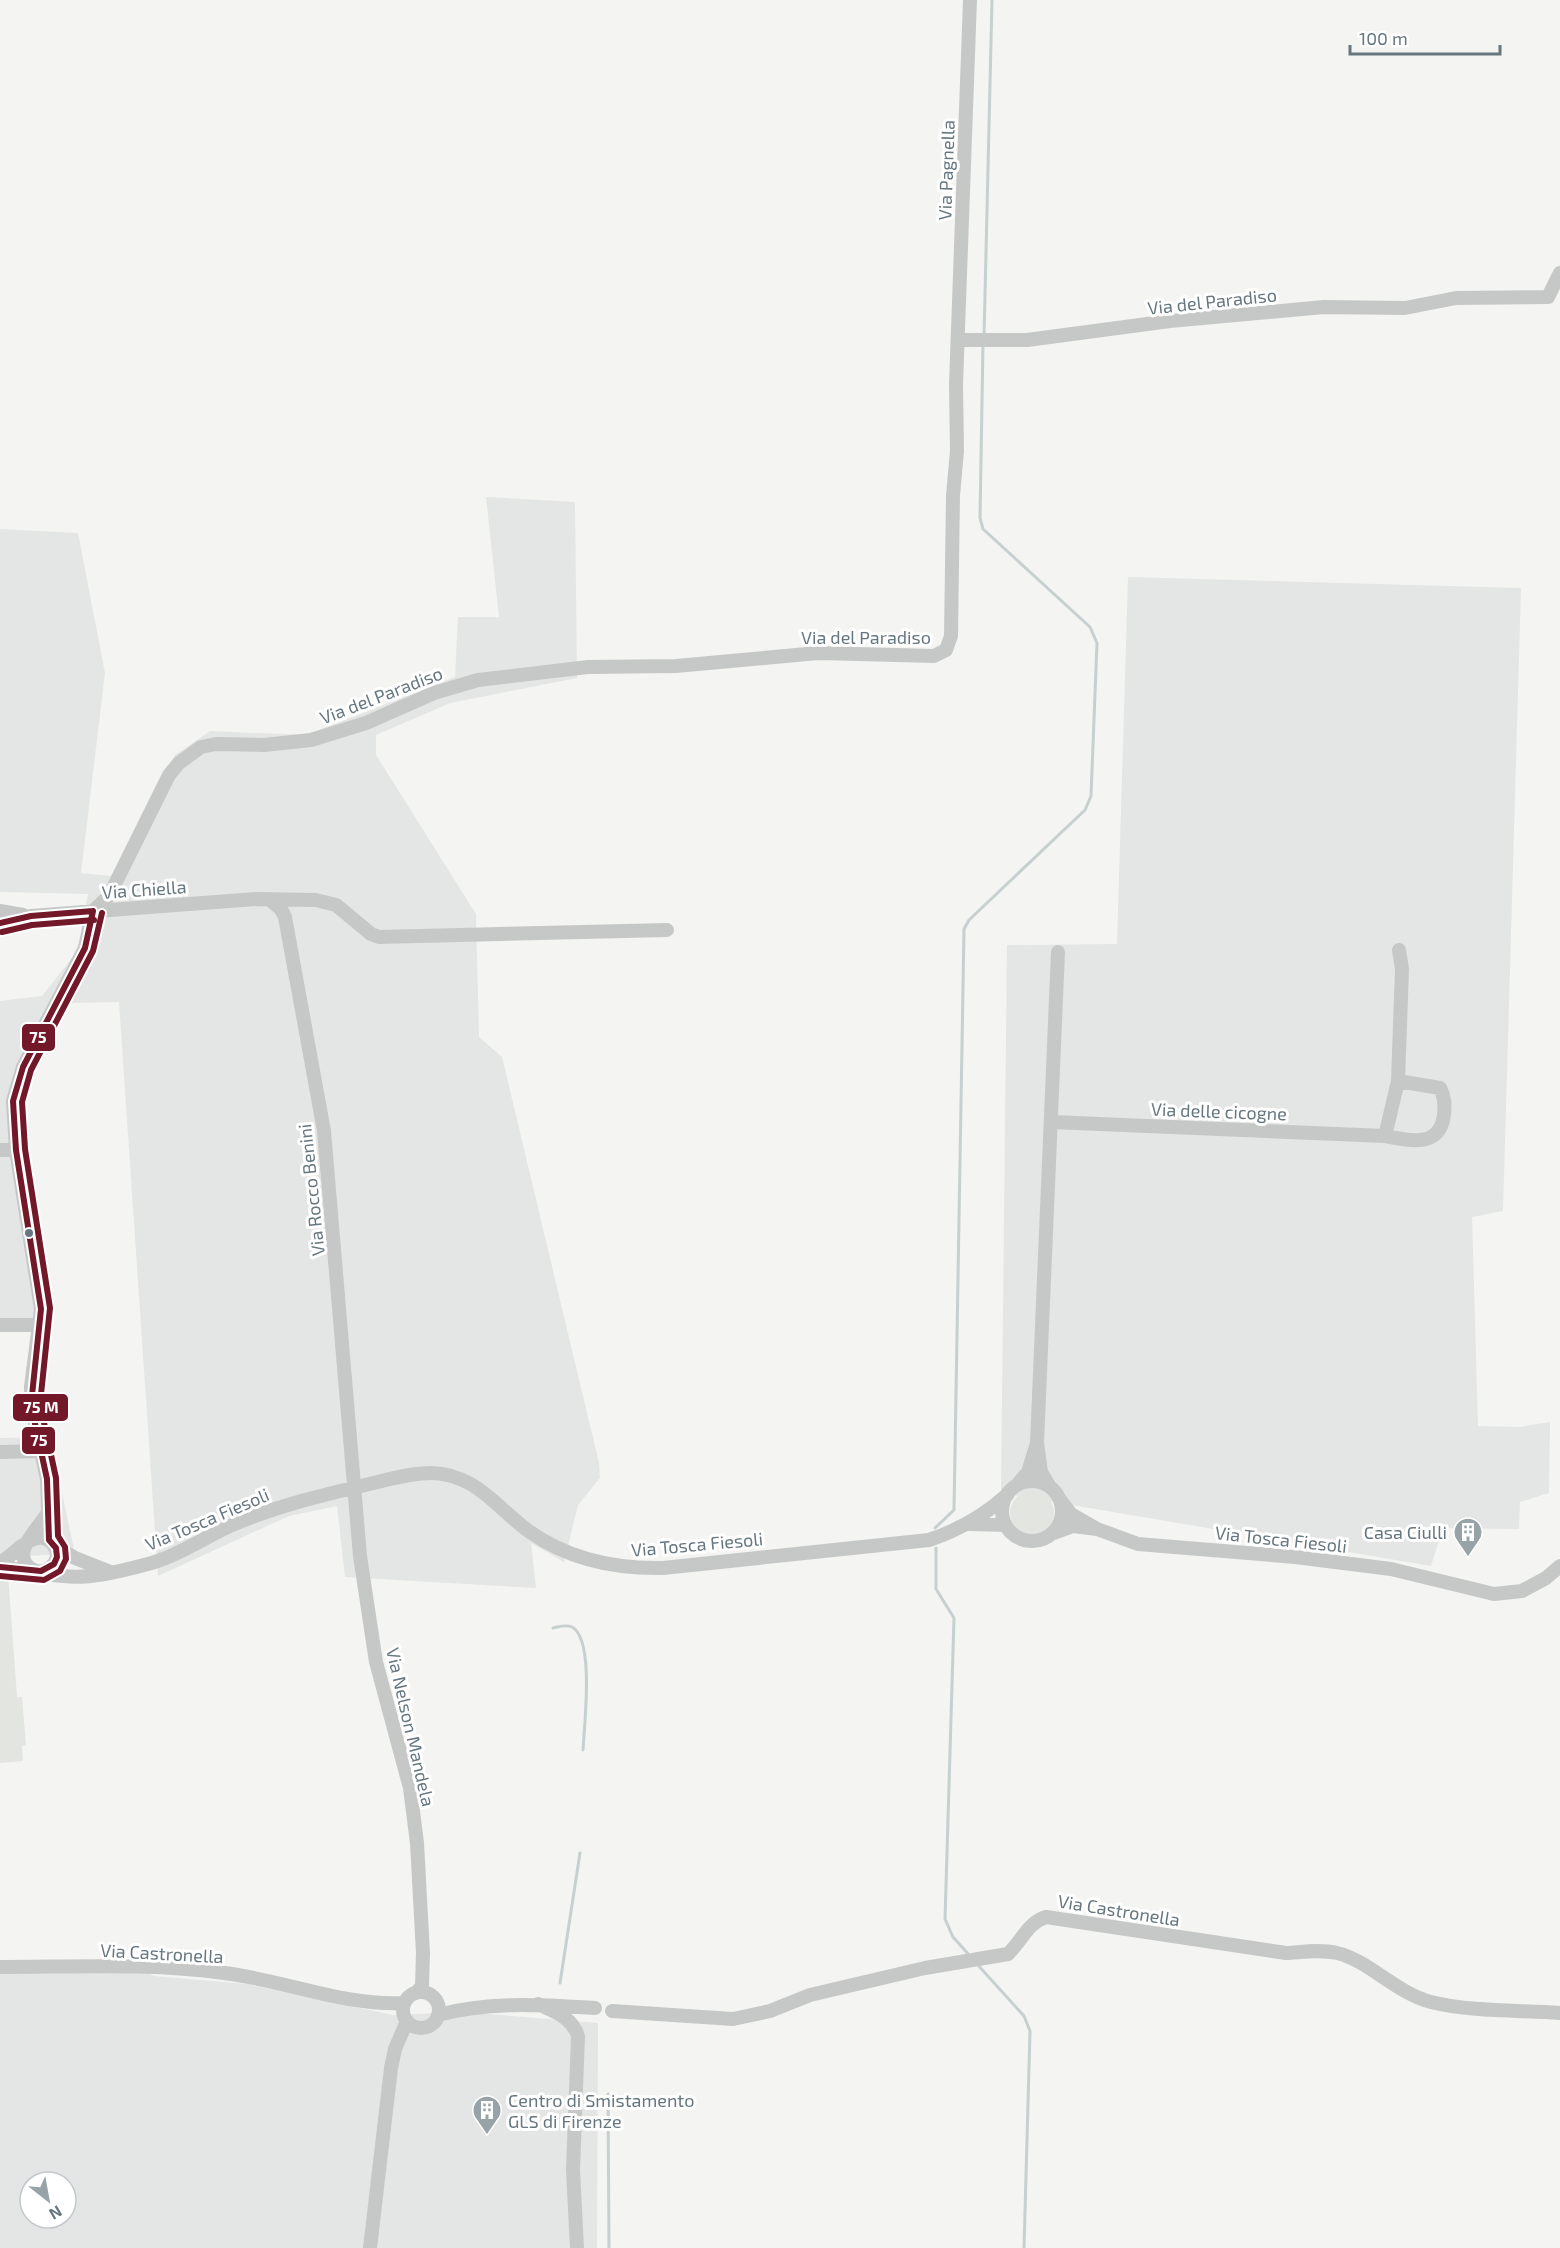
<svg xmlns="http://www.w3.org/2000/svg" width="1560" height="2248" font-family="'Exo 2',sans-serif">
  <rect width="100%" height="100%" fill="#f4f4f2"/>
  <path fill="#e4e5e5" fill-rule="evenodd" d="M486,497l89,5 2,176 -127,25 -74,32v20l100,159 3,123 23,20 97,406 1,15 -22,27 -14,57 -33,-19 5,45 -191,-11 -8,-71 -48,10 -131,60 -39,-574 -48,1 -31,47 -18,65v43l30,160h-52v-317l42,-5 35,-44 11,-58 -88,-2v-363l78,4 27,140 -24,200 31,3 63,-121 35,-24 96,4 149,-58 3,-60h41z
    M1128,577l393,11 -18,623 -31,6 6,209 42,1 30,-5 -1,71 -29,9 -1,27 -76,-1 -12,38 -430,-73 6,-548 110,-1z
    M50,1437l25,117 -75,3v-119z
    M0,1960h119l35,16 93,8 146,31 70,-3 135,11 -1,225h-597zM30,2182h36v36h-36z"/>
  <path fill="#e3e5e0" d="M1010 1513a22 22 0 1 1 44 0a22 22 0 1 1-44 0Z
    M0,1574h8l9,123h5l4,48 -4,1 1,15 -23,2z"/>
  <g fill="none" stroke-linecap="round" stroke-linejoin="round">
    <path stroke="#c6d0d0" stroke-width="3" d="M984,337l8,-337
      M935,1528l19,-18 10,-581 5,-9 116,-110 6,-14 6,-153 -7,-16 -107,-98 -3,-11 3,-174
      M936,1548v41l18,29 -9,301 8,18 17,19
      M553,1628c6,-1 13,-4 19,-1 23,12 12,100 11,123
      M976,1963l48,53 6,15 -6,217
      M560,1983l20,-130
      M608,2094l1,154"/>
    <path stroke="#c6c8c8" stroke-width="14" d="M959,340h68l143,-19 154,-14 81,1 51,-10 92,-1 12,-24
      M269,899l12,10 4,8 39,214 36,425 16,106 34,126 7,55 6,110 -1,33 -6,7
      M0,911l23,4
      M93,911l16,-15 60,-121 10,-12 22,-16 15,-3 48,1 47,-5 55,-17 68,-30 44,-13 110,-13 88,-1 142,-13 116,3 12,-6 5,-14 2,-141 4,-44 -1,-67 14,-384
      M0,923l31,-7 225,-17 60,1 20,5 35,29 8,3 288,-7
      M1052,1122l333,14c25,5 55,12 59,-21 1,-10 1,-18 -4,-27l-42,-7
      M1385,1136l13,-55 4,-112 -3,-19
      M0,1150h16
      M0,1325h40
      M1037,1443l21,-491
      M0,1452l40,-1
      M1002 1511a30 30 0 1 1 60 0a30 30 0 1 1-60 0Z
      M1017,1485l11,-13 9,-29 4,29 9,15
      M970,1524l35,1
      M1097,1529l41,15 157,13 96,12 103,25 28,-3 24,-13 14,-12
      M1054,1533l19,-7 24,3 -26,-15 -10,-13
      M49,1540l-2,-61 -16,-74v-18l10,-78 -25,-159 -3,-49 10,-34 62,-119 8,-37
      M55,1546l20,12 33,13
      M0,1563c12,-7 21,-20 34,-24 16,-6 31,14 18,27 -13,13 -33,0 -28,-17 4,-12 16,-24 23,-35
      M0,1567c21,2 42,7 63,9 26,3 55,-4 81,-11 30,-7 58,-26 86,-39 43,-19 89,-30 135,-41 22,-5 44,-12 66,-12 46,1 65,35 99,59 40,28 85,37 133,36l266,-28c30,-10 55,-24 79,-46
      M0,1967c75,0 150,-4 224,6 60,7 119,33 180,30
      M403 2010a18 18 0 1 1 36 0a18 18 0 1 1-36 0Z
      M538,2004c17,8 34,13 40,32l-5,134 4,78
      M612,2011l121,8 37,-8 40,-16 115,-27 83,-14c14,-13 19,-31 38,-37l240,36c17,-1 35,-4 51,0 31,7 59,40 94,49 41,10 87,8 129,11
      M438,2015c51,-14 105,-10 157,-7
      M370,2248l21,-180 4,-19 12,-28"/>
    <g stroke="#fff" stroke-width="10">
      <path id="bus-1" d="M0,923l31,-7 62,-5
        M0,1567l41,4 13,-7 3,-7 -1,-9 -7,-8 -2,-61 -16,-74 10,-96 -25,-159 -3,-49 10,-34 62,-119 8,-37"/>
    </g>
    <g stroke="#fff" stroke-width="10">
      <path id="bus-2" d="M2,932l30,-7 62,-5
        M0,1576l44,4 16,-9 6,-12 -1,-12 -7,-11 -2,-58 -16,-74 10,-96 -25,-159 -3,-47 9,-32 62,-119 9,-38"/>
    </g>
    <use href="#bus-1" stroke="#721828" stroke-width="6"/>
    <use href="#bus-2" stroke="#721828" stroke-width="6"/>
  </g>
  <defs>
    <g id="building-pin" transform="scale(1.5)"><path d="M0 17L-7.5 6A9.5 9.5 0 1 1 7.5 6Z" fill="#98a3a8" stroke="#fff"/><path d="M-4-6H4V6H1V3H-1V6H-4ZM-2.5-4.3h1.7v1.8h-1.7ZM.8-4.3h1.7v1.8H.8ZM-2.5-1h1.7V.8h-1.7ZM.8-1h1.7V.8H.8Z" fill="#fff"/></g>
  </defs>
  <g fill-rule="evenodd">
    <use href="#building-pin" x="1468" y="1532"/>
    <use href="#building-pin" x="487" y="2110"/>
  </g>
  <circle fill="#667780" stroke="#fff" stroke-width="2" cx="29" cy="1233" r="5"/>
  <g text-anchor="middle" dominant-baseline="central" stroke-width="6" stroke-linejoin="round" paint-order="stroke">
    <g font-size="18" fill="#667780" stroke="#fff">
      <text transform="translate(946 170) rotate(-88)">Via Pagnella</text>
      <text transform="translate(1212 301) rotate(-6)">Via del Paradiso</text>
      <text x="866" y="637">Via del Paradiso</text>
      <text transform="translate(381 695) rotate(-21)">Via del Paradiso</text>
      <text transform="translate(144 889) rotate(-4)">Via Chiella</text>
      <text transform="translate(1219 1111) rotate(2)">Via delle cicogne</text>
      <text transform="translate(311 1190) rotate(-96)">Via Rocco Benini</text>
      <text transform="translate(207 1519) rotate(-23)">Via Tosca Fiesoli</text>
      <text transform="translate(1281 1539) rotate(6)">Via Tosca Fiesoli</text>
      <text transform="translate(697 1544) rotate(-5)">Via Tosca Fiesoli</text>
      <text transform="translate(411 1727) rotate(77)">Via Nelson Mandela</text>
      <text transform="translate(1119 1910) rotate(9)">Via Castronella</text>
      <text transform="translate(162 1953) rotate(3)">Via Castronella</text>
    </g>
    <g font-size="18" fill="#667780" stroke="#fff" text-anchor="end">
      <text x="1447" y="1532">Casa Ciulli</text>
      <text x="508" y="2100" text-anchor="start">Centro di Smistamento<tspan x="508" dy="21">GLS di Firenze</tspan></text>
    </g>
  </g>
  <g stroke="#fff" stroke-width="2">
    <rect x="21" y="1023" width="35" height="29" rx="6" fill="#721828"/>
    <rect x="12" y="1393" width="57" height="29" rx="6" fill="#721828"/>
    <rect x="21" y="1426" width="35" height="29" rx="6" fill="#721828"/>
  </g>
  <g font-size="16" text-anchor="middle" font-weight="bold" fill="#fff">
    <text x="38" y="1043">75</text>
    <text x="41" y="1413">75 M</text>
    <text x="39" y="1446">75</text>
  </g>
  <g transform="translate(48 2200) rotate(149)"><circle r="28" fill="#ffffff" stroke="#c2c9cc" stroke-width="1.5"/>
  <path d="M0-4.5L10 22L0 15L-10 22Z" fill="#98a3a8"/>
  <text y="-9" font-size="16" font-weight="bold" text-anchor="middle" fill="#667780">N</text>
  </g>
  <path d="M1350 45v9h150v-9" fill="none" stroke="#667780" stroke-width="3"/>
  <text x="1359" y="45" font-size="18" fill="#667780" stroke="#ffffff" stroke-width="4.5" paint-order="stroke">100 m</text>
</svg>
